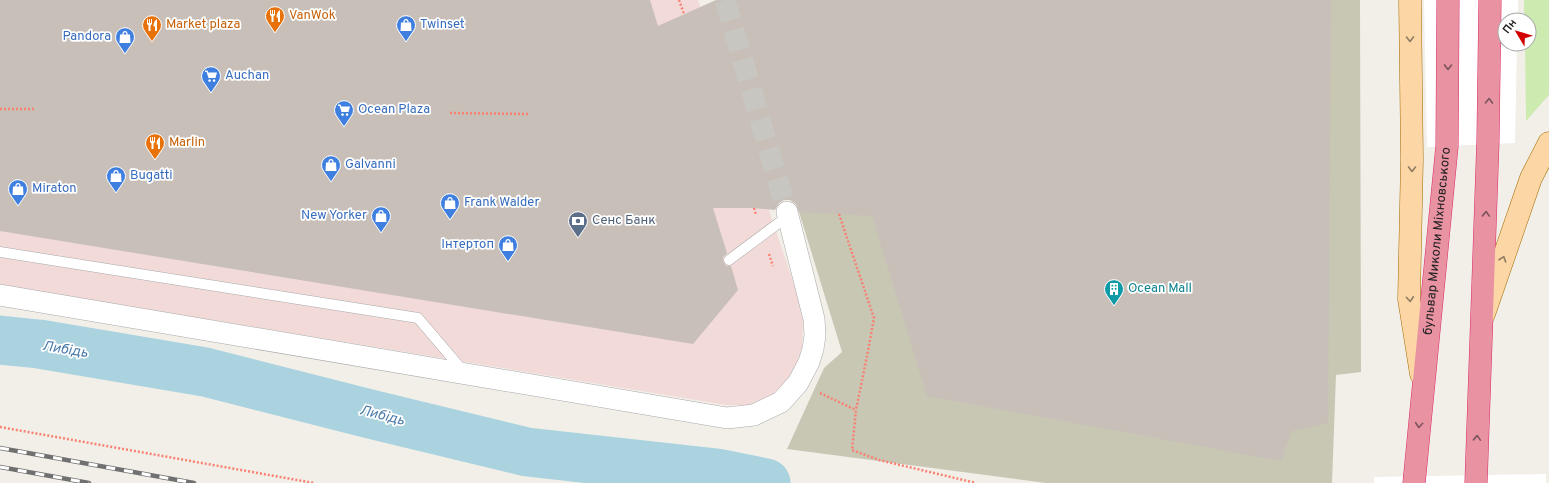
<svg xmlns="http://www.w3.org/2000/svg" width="1549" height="483" font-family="Overpass,sans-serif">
  <rect width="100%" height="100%" fill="#f2efe9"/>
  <path fill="#f2dad9" d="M0,0h698l99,293 6,29 -1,26 -9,26 -20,20 -25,11h-22l-726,-120z"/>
  <path fill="#c7c7b4" d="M734,0h626l1,372 -25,3 -4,108h-286l-259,-34 37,-81 18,-16z"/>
  <path fill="#cdebb0" d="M1524,0h25v95l-23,26 -1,-77h4v-24h-5z"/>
  <path fill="#fff" d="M1424,0h94v20h-13v24h12l-2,99 -88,4z
    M1546,474v9h-172v-6z"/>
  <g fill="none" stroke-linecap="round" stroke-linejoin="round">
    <path stroke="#aad3df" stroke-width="49" d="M0,340l39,4 166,28 165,42 157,38 190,21 49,10"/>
  </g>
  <path fill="#c7bfb8" d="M0,0h650l8,26 58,-26h615l-3,423 -36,8 -11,30 -354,-65 -55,-180 -73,-4 -3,-8 -6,-4h-6l-5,3 -4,7 -21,-2h-41l14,45 -4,4v4l3,5h5l7,24 -45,54 -693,-113z"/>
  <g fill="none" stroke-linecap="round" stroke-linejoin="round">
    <path stroke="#c8c6c1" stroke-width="21" stroke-dasharray="21 10" stroke-linecap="butt" d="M725,0l62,212"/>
    <g stroke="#a9a9a9" stroke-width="11">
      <path id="lane" d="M0,252l418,66 46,54
        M729,260l59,-44"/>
    </g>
    <g stroke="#a9a9a9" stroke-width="22">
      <path id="street" d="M0,295l727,123 27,-3 27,-13 17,-19 11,-21 4,-13 2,-14 -1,-16 -27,-107"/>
    </g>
    <g stroke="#a06b00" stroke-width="23">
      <path id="primary" d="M1410,0l2,159 -3,140 12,75
        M1484,314l47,-136 18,-35"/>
    </g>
    <g stroke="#dc2a67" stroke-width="23">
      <g id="highway">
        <path id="s1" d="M1414,483l33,-337 1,-146"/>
        <path d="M1476,483l12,-343 2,-140"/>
      </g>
    </g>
    <path stroke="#fa8072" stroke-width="2.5" stroke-dasharray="2 2" stroke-linecap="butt" d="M679,0l5,14
      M0,109h34
      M450,113l78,1
      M754,208l2,7
      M839,214l35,104 -6,33 -12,59 -4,40 27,10 97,23
      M769,254l4,12
      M820,393l36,17
      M0,427l314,56"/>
    <use href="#lane" stroke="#fff" stroke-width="10"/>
    <use href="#street" stroke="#fff" stroke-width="21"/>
    <use href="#primary" stroke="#fcd6a4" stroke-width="22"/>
    <use href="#highway" stroke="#e892a2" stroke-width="22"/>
    <g stroke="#707070" stroke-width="4.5">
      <path id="rail" d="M0,448l194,35
        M0,467l89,16"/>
    </g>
    <use href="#rail" stroke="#fff" stroke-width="3" stroke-dasharray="9" stroke-linecap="butt"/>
  </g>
  <defs><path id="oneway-chevron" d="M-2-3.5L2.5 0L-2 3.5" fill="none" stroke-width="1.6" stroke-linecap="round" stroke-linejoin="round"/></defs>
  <g stroke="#8f7c63">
    <use href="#oneway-chevron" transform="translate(1410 39) rotate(89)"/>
    <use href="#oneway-chevron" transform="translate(1412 169) rotate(91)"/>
    <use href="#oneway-chevron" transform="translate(1503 259) rotate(-71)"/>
    <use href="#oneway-chevron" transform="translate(1410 299) rotate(86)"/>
  </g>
  <g stroke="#7b545c">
    <use href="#oneway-chevron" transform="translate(1448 67) rotate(91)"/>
    <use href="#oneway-chevron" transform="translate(1489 101) rotate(-89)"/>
    <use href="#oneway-chevron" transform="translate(1486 214) rotate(-88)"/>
    <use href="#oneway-chevron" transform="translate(1419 425) rotate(95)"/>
    <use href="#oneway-chevron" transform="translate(1477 438) rotate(-88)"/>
  </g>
  <defs>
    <g id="restaurant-pin" transform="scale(1)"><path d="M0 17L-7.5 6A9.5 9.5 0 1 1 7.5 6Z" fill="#e8710a" stroke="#fff"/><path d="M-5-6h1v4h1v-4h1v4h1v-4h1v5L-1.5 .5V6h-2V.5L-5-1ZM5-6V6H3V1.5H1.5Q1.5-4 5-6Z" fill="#fff"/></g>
    <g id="shop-pin" transform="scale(1)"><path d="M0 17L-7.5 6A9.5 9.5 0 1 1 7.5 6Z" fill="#3f7fe0" stroke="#fff"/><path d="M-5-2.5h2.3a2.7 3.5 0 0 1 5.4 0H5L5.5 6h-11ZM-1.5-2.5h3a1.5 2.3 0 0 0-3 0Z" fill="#fff"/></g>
    <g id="supermarket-pin" transform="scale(1)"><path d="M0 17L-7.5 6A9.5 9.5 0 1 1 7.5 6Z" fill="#3f7fe0" stroke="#fff"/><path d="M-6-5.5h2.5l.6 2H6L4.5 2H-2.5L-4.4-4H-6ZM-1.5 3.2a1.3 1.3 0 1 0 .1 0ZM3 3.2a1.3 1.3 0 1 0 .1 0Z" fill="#fff"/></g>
    <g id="bank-pin" transform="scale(1)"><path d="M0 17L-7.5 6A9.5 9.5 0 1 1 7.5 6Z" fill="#5c6f8a" stroke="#fff"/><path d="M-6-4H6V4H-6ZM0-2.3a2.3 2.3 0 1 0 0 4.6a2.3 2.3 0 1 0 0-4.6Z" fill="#fff"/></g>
    <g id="building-pin" transform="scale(1)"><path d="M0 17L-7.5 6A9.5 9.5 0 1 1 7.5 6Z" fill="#0f9aa8" stroke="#fff"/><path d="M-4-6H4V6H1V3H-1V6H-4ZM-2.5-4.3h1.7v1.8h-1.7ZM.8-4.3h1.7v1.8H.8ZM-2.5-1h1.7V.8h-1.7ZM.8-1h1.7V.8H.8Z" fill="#fff"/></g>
  </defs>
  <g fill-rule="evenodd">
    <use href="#restaurant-pin" x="275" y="16"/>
    <use href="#restaurant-pin" x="152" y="25"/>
    <use href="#shop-pin" x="406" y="25"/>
    <use href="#shop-pin" x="125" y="37"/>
    <use href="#supermarket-pin" x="211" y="76"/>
    <use href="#supermarket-pin" x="344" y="110"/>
    <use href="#restaurant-pin" x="155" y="143"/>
    <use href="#shop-pin" x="331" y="165"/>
    <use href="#shop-pin" x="116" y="176"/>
    <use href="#shop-pin" x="18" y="189"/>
    <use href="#shop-pin" x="450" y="203"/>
    <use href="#shop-pin" x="381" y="216"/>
    <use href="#bank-pin" x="578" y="221"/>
    <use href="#shop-pin" x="508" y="245"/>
    <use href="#building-pin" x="1114" y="289"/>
  </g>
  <g text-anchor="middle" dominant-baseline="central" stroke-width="3.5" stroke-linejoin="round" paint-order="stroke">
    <g font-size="13" fill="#c56008" stroke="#fff" text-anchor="start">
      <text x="289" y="16">VanWok</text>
      <text x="166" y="25">Market plaza</text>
      <text x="169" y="143">Marlin</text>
    </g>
    <g font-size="13" fill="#366cbe" stroke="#fff" text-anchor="start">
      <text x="420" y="25">Twinset</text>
      <text x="111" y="37" text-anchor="end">Pandora</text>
      <text x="225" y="76">Auchan</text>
      <text x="358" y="110">Ocean Plaza</text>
      <text x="345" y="165">Galvanni</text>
      <text x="130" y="176">Bugatti</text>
      <text x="32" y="189">Miraton</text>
      <text x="464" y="203">Frank Walder</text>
      <text x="367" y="216" text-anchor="end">New Yorker</text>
      <text x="494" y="245" text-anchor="end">Інтертоп</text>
    </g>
    <g font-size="13" fill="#4e5e75" stroke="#fff" text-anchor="start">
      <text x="592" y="221">Сенс Банк</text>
    </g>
    <g font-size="13" fill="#222" stroke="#fff">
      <text stroke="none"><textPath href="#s1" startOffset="243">бульвар Миколи Міхновського</textPath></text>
    </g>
    <g font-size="13" fill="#0d838f" stroke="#fff" text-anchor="start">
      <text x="1128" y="289">Ocean Mall</text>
    </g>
    <g font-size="14" font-style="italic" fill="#4a7aab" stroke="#fff">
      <text transform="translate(65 350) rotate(9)">Либідь</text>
      <text transform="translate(382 416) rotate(14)">Либідь</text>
    </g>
  </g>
  <g transform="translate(1517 32) rotate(308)"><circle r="19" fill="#ffffff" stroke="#a7a7a7"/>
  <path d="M0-3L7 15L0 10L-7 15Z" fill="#d40000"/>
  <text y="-6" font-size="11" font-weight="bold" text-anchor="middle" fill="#222222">Пн</text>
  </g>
</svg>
